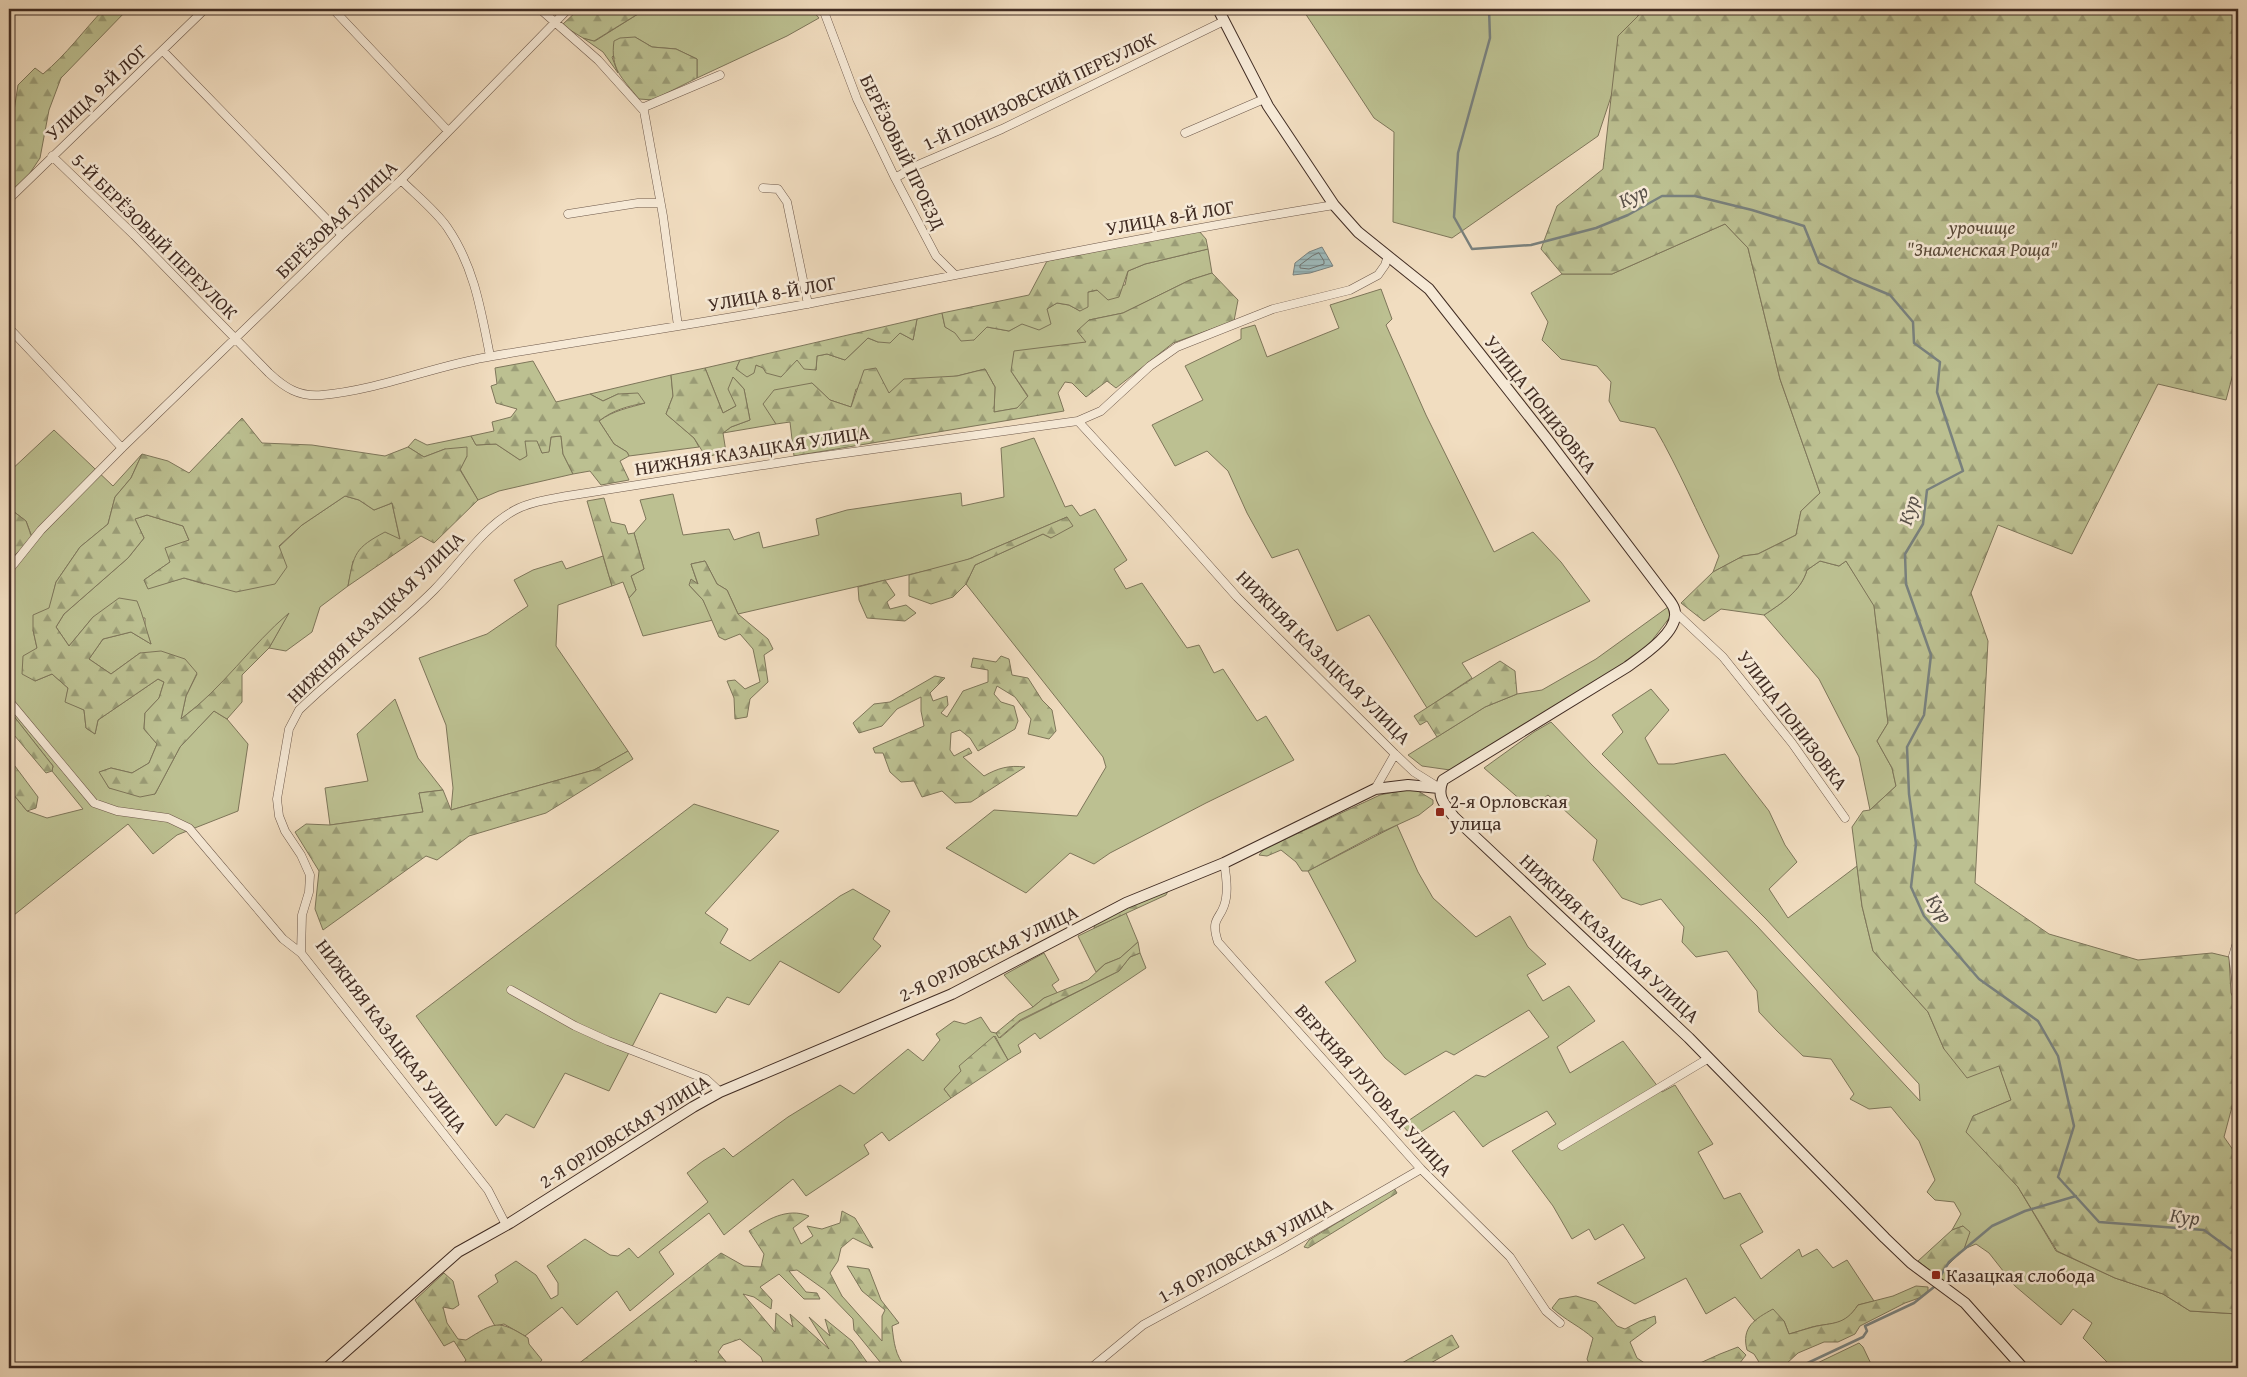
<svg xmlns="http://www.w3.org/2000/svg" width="2247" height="1377" font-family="'Gentium Book Plus',serif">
  <defs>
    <pattern id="forest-firs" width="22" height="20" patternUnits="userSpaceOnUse" patternTransform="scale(1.25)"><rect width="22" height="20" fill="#bcc091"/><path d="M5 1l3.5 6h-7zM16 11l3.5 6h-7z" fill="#9a9c76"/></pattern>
    <pattern id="water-rules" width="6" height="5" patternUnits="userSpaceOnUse" patternTransform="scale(1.25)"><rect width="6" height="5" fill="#9ebabb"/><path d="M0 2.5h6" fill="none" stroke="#829798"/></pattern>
  </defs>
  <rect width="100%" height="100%" fill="#f1ddc0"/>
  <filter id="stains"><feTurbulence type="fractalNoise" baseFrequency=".004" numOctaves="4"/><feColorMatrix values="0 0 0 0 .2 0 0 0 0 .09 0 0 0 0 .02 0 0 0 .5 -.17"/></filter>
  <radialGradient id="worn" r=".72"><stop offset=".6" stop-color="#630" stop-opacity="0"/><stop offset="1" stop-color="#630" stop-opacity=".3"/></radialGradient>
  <path fill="#bcc091" stroke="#7e765a" d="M646,9h165l8,9 -32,18 -90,42v-19l-21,-10 -24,-2 -17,-10 -23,20 6,16 -15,-21 -20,-14 12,3z
    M1290,9h350l-42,127 -146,102 -59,-16 1,-90 -20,-14 -69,-105z
    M1725,224l23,24 32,131 40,114 -19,18 -5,24 -38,19 -15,2 -30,16 6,-16c-22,-43 -40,-87 -64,-128l-35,-7 -11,-20 2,-19 -14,-16 -36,-7 -19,-19 6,-18 -17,-29 31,-19h50z
    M1208,249l4,24 -22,7 -67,33 -34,7 -2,22 -27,5 -49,24 17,26 -10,11 -24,4 1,-25 -10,-18 -28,7 -22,3 -46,14 -33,-4 -5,18 -21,-7 -18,-17 -48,21 12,20 -53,9 8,-6 19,-7 -6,-31 -11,-12 3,29 -13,7 -18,-45 35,-8 -4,9 19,-4 8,2 34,-8 19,11 1,-14 10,-2 18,6 23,-22 10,4 22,-9 13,7 4,-21 25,-6 3,14 29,13 13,-13 22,4 48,-28 12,2 11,6 8,-19 37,-7 3,-14 17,-7z
    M1381,289l11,30 -6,6 40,90 68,137 39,-20 28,30 29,39 -128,62 10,15 -45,30 -58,-93 -32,16 -39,-82 -26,9 -25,-45 -19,-42 -21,-20 -32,15 -23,-41 51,-25 -18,-34 56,-27v-10l14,-4 12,32 72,-29 -9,-23z
    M671,375l2,21 -7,18 28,24 5,9 -70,9 -2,-4 -13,-8 -15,-23c15,-11 30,-13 46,-18l-27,-9 -15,7 -13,-7z
    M54,430l59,56 29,-32 -11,24 -16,19 -7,27 -28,23 -24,35 -6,26 -17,22 4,18 -2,33 17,-7 16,14 -2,13 18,9 2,18 9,6 3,-14 60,-41 6,3 -5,16 -14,15 -1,16 13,15 -8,19 -17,10 -21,-5 -11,4 9,16 46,6 25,-47 34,-36 13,8 21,25 -10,67 -61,24 -24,19 -25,-30 -119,95v-130l18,22 20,7 36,-9 -31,-38 1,-5 -44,-56v-149l23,-24 -6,-16 -17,-13v-36z
    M471,436l5,9 20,-1 24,16 5,-19 12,-1 5,13 7,-2 2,-14 10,-1 2,18 10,20 -74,17 -21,9 -18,-31 7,-13 -22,-7 -21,8 -16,-10 7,-8 12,6z
    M1034,438l31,69 7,-2 8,11 15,-7 32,51 -13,9 12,20 16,-6 45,65 12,-3 15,28 9,-4 34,52 9,-5 28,44 -88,43 -96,50 -16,11 -24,-11 -44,40 -80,-45 48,-38 83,6 29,-49 -3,-10 -137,-173 9,-19 68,-31 8,4 16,-21 -98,42 -18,6 -213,49 -11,-24 -10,-6 -12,-23 -14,3 7,21h-9l14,15 10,20 -70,16 -14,-38 7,-8 -5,-14 13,-7 -10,-36 12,-14 -6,-19 33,-6 10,41 46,-6 5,11 25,-8 4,16 56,-13 -3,-16 31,-9 114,-17 1,13 42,-9 -3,-49z
    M345,496l14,4 15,10 18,-7 8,37 -47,21 -5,25 -28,21 -8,25 -26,19 -17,-3 19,-34 -75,79 -32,26 5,-23 11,-22 -57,-21 -29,21 -22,-15 14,-20 28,-7 20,12 -6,-17v-9l-52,-1 -24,29 -13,-19 8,-13 64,-56 16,-20 -9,-19 12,-4 36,11 6,14 -19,22 -26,18 4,8 36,-10 20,6 75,-37 23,-22z
    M603,556l9,30 -54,19 -2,41 72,105 -34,19 -143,40 2,-22 -7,-63 -27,-67 68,-24 41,-28 -14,-26 19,-10 29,-9 4,8z
    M1820,561l19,5 7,-5 28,44 14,118 -11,18 15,27 4,18 -26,24 -11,-53 -40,-78 -55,-64c18,-12 37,-24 43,-45z
    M1668,607l2,10 -23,30 -39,27 -158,96 -28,-4 -14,-11 77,-48 32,-13 25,-4 54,-31z
    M1651,689l18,21 -24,28 13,26h16l51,-10 44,57 16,34 12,17 -28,27 19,29 69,-52 5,40 11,45 55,61 16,37 41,21 14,-5 12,35 -38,16 34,58 11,13 38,64 59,27 48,16 27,17 48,3v54h-125l-30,-30 9,-15 -19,-14 -12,16 -46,-39 -26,-33 -13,-9 -12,5 5,-17 -6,-6 -11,4 9,-16 -7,-12 -19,-2 -8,-8 8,-12 -16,-39 -28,-34 -22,2 -19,-10 4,-5 -23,-35 -28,-3 -26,-25 -18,-19 -2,-21 -30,-40 -31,6 -14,-15 2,-15 -23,-28 -20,6 -19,-7 -29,-38 4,-20 -49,-45 -18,13 -46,-40 50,-36 17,-10 41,43 165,161 163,175 -1,-17 -153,-165 -164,-165 21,-22 -11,-17z
    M395,699l23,59 25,32 -24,3 4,19 -93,13 -5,-37 43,-7 -11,-47z
    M694,804l85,27 -74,82 23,16 -8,14 30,18 90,-65 13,-7 37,22 -17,28 8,7 -42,47 -59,-32 -31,44 -22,-8 -11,16 -56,-20 -51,98 -44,-18 -31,55 -28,-14 -10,12 -80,-110z
    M1397,825l21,47 15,26 43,39 34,-21 18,31 18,17 -19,11 16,26 26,-15 26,35 -38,26 13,26 53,-32 39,51 13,-7 38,59 -15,8 26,47 16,-6 23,39 -23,13 21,34 38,-30 3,8 15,-8 16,19 14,-8 27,41 -16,4c-14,22 -25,17 -46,22 -7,2 -15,5 -23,7l-5,-13 -18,-7 -11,7 -20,-24 -29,17 -20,-36 -51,26 -38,-21 48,-25 -22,-34 -28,16 -6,-11 -17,10 -19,-33 -41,-55 44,-27 -9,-13 -57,31 -7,5 -29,-36 -41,26 -11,-12 74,-50 9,2 64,-40 -20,-27 -75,45 -8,-4 -41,24 -20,-17 -60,-76 31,-21 -48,-90z
    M1126,913l12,29 -18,16 -15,6 -9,8 -18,-36z
    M1044,953l15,27 -7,5 6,9 -14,4 -11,9 -29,-32z
    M1140,953l6,15 -106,71 -5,-6 -17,12 3,7 -13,8 -13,-24 -51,53 7,9 -62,43 -7,-9 -18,13 5,9 -63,42 -13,-17 -69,56 -15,-22 -50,39 15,22 -44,37 -13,-20 -40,34 -15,-18 -37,29 -21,-12 -9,2 -17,-30 20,-14 -3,-7 21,-14 20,14 15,24 7,-4v-12l-11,-17 38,-27 25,16 8,1 11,-8 9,10 70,-56 -21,-29 16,-12 21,-13 9,9 55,-40 52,-32 14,9 54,-45 15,12 17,-21 -4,-6 18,-13 11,3 16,-7 10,15 5,1 4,5 20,-17 99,-50 11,-14z
    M1859,1343l4,4 10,21h-66z"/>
  <path fill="url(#forest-firs)" stroke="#7e765a" d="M104,9h24l-67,69 -12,32 -9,48 -22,33 -9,2v-50l9,-58 17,-17 8,6c24,-20 40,-43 61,-65z
    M579,9h67l-52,32 -11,-3 -21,-13z
    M1645,9h593v346l-12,45 -68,-16 -86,170 -74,-29 -27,68 17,48 -13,242 74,51 89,26 74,-7 17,4 2,36 7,15v85l-5,10 -9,34 14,20v157l-48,-3 -27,-17 -48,-16 -58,-27 -39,-64 -52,-55 7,-16 38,-16 -12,-34 -32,12 -23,-29 -16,-37 -55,-61 -11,-45 -10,-79 11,-16 7,-1 26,-24 -4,-18 -15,-27 11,-18 -14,-117 -28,-45 -7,5 -19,-5 -13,9c-6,21 -25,33 -43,45l-43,-6 -17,12 -23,-18 32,-31 30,-16 15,-2 38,-19 5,-24 19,-18 -40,-114 -32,-131 -23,-24 -113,50h-50l-21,-25 16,-43 46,-37 15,-133z
    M635,37l17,10 24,2 21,10v19l-44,22 -14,-1c-17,-21 -29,-30 -25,-58l6,-3z
    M1199,231l7,8 2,10 -63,15 -17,7 -9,26 -11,3 -11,-10 -9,2v15l-8,4 -11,-6 -12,-2 -10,6 4,15 -12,6 -17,-6 -13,7 -22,-4 -13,13 -13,1 -6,-8 -10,-6 -3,-14 87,-18 18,-34z
    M1212,273l26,27 -4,21 -61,22 -57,45 -9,-7 -21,16 -14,-14 -7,-1 -7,11 6,18 -270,45 -4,-34 -14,2 -13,-20 11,-14 38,-7 18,17 21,7 13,-37 12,-2 13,25 15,-14 53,-3 28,-7 10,18 -1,25 23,-4 11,-12 -17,-25 3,-20 72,-9 -9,-11 12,-11 34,-7 67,-33z
    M917,319l-4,21 -13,-7 -10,10 -12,-1 -10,-4 -23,22 -18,-6 -10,2 -1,14 -12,-1 -7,-9 -16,17 -15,-4 -3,-5 -7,-3 -2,8 -7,4 -11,-8 4,-9z
    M533,361l23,41 34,-8 13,7 15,-7 20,-1 7,10c-17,3 -32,7 -46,18l15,23 13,8 2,4 -9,5 9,19 -28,5 -11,-14 -17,3 -10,-20 -2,-18 -10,1 -2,15 -7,1 -5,-12h-12l2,15 -7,4 -24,-16 -20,1 -5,-9 23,-5 -2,-9 19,-5 6,-8 -21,-6 -5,-17 6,-2 -2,-16z
    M705,368l18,45 13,-7 -8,-17 5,-12 11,12 6,31 -19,7 -8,6 3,19 -20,5 -12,-19 -28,-24 7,-18 -2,-21z
    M242,418l20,25 50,2 73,11 23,-9 16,10 21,-8 22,-2v9l-7,14 18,30 -44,43 -13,-7 -73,50c6,-33 7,-38 37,-54l15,7 -8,-36 -18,7 -15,-10 -14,-4 -43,29 -23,21 8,21 -12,17 -39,8 -52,-14 -36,11 -4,-9 26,-18 -5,-14 24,-8 -6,-14 -36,-11 -12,4 9,19 -16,20 -64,56 -8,13 13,19 24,-29 26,-19 18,3c6,14 9,28 14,43l-20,-12 -28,7 -14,20 22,15 29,-21 21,-2 24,8 12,14 -11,23 -5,23c42,-31 70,-74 108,-106l-20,35 -27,27v27l-15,17 -13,-8 -34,36 -25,47 -15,3 -31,-9 -10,-16 12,-4 21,5 17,-10 8,-19 -13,-15 1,-16 14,-15 5,-16 -6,-3 -60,41 -3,14 -9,-6 -2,-18 -19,-8 3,-14 -16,-14 -17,7 -13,-7 1,-18 14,-8 -4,-18v-15l16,-7 7,-26 24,-35 28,-23 7,-27 16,-19 11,-24 26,7 21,12z
    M604,498l7,24 14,3 3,9 6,-1 10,36 -13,7 5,14 -7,8 -6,-16 -11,4 -25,-85z
    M9,508l17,13 6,17 -23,23z
    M1067,517l6,9 -22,12 -8,-4 -68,31 -9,19 -13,13 -22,7 -22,-8v-21l60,-16z
    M705,561l12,23 10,6 11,24 30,25 5,10 -9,6 4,27 -18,17 -3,18 -12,2 -1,-21 -7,-17 8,-1 10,9 15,-7 -7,-33 -13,-15 -15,6 -6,-3 -16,-37 -14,-15 2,-6 7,5 -7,-20z
    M885,580l10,15 -8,7 3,7 16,-4 10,8 -11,8 -38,-3 -8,-18 -1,-13z
    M1001,656l8,3 3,16 16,3 14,22 10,10 4,21 -7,8 -21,-5 3,-15 -16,-22 -18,-11 -3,8 7,8 13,4 4,15 -3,8 -37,22 -8,-13 -10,-8 -9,3 -1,17 4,6 15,-8 3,5 -9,4 21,19c14,-8 25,-11 41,-9l-54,35 -16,1 -13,-12 -20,6 -8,-16 -13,1 -11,-10 -7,-19h-8l-2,-5 51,-22 -3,-15v-14l-24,12 -15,17 -23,7 -6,-10 21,-19 16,-2 45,-26 10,2 -15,15 3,8 14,-5 1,9 -7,8 6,4 16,-26 25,-9v-12l-17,-3 2,-9 23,4z
    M1500,661l15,10 2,23 -32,13 -48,30 -10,-16 -7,4 -6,-9z
    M9,710l44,56 -1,5 -6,2 -37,-44z
    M628,751l5,8 -87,54 -77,23 -32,24 -11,-4 -103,74 -8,-21 4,-38 -24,-39 11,-8 24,1 93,-13 -4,-19 24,-3 8,20 143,-40z
    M9,758l29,39 -2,11 -9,3 -18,-22z
    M1413,788l20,12v4l-14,11 -46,21 -65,35h-6l-6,-9 -15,-12 -14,6 -8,-1 5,-6 116,-54z
    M1168,891l-2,4 -72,33 1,-4 33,-19z
    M1138,942l2,11 -10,4 -11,14 -99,49 -21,18 -3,-5 23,-19 14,-7 11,-9 44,-18 17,-16 15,-6z
    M994,1036l14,24 -57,38 -7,-9 17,-18 -2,-5z
    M1394,1188l3,5 -89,55 -4,-1 5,-7z
    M842,1211l13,7 18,30 -20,-10 -12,10 -3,13 -8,12 12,23 40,45v-25l3,-6 -23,-19 -15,-25 22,3 12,31 18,23 -7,3c2,17 3,29 14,42h-21l-31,-38 -1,-11 -28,-29 -28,-20 -8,1 17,21 11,1 3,6h-16l-25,-25 -19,13 12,13 -1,9 -17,-12 -11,-3 32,38 1,-19 17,14 -3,-13 39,35 -20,-32 21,19 -5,-17 27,22 19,27h-106l-4,-11 -21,-18 -17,6 -5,7 13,16h-32l-3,-8 -6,8h-117l148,-115 23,13 17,1 3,-13 -15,-23c18,-11 38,-24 60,-15l-16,12 8,16 12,-8 -6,-10 15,3 18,-6z
    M1963,1226l7,6 -6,17 -18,18 4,12 -3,5 -29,-23 34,-31z
    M444,1273l9,8 6,24 -6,4 -10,-2 4,16 11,16 8,1c29,-18 32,-21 62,-2l1,6 13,16 -5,6 -13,-3v5h-64l6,-8 -12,-19 -10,5 -29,-46z
    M1916,1286l12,1v4l-9,7 -14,5 -45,23 -5,8 -17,8h-14l-26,11 -12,11 2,4h-31l5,-1 -8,-13 -7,-4c-6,-23 8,-31 26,-41l11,12 5,13c8,-2 16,-5 24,-7 20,-5 31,-1 45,-22l35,-9z
    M1576,1296l20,6 21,24 8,3 15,-8 15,-5 1,7 -26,19 7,16 15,10h-61l-4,-9 6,-21c-12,-11 -28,-18 -41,-30l7,-9z
    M1452,1335l7,12 -37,21h-29z
    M1738,1347l8,8 -10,13h-47l31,-14z"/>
  <path fill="url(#water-rules)" stroke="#79817e" d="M1322,247l11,19 -23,7 -17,2 2,-12 14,-11z"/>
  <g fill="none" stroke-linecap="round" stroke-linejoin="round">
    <path stroke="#70736f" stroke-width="1" d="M1319,253l5,8v3l-15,5 -9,-1v-3l12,-9z"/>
    <path stroke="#79817e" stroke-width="2.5" d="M1489,9l1,29 -32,115 -4,64 18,32 59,-4 65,-17 32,-13 34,-19h33l57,14 52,16 15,37 35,17 36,15 23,27 1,21 26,19 -3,30 26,79 -36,19 -4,34 -18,30 1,30 25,71 -7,60 -17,32 2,47 7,50 -5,43 13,29 55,63 59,42 20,35 16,70 -16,51 41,45 105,8 34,25
      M1941,1275l8,-13 43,-36 33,-15 51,-15
      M1797,1368l66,-31 4,-6 -2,-5 49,-23 20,-16"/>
    <g stroke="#6d584a" stroke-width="9">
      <path id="street" d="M333,9l115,122
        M540,9l58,51 46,51 19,105 15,110
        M823,9l34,90 38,79 41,78 19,19
        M163,51l179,184
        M642,108l78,-33
        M1185,133l79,-34
        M52,156l82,79 135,138c16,15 30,24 53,22 58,-5 114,-30 171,-39 106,-18 213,-33 319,-53 174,-33 347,-70 522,-98
        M895,178l23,-13 84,-36 222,-108
        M401,180c15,15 34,30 46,47 27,39 34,83 43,129
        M763,188l15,1 9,13 21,102
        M9,199l196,-190
        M568,214l70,-11h22
        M9,328l113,120
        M1078,421l88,96 71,80 158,157 19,18 24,15
        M9,570l32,-40 81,-82 220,-213 59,-55 167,-171
        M1675,612l48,45 69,86 53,75
        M9,701l85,102 23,8 51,7 21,10 94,111 18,14
        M1375,789l20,-35
        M1224,863c2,11 4,23 2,35 -3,22 -17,17 -8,44l203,227 89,88 36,54 14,12
        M2238,939l-5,17 5,40
        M511,990l64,36 33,15 98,38 14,13
        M1562,1146l147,-88
        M506,1225l-18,-35 -187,-237 1,-38 7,-23 1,-17 -9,-20 -16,-24 -6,-15 -2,-17 12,-70 10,-19c43,-42 92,-77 135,-120 26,-26 48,-62 81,-80 15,-8 35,-11 52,-14l242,-38 269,-37 23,-10 49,-45 27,-19 96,-38 77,-19 28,-15 7,-10 3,-9
        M1091,1368l52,-43 136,-74 142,-82"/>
    </g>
    <g stroke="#412c23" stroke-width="12">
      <path id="secondary" d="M1218,9l50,97 66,99 24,27 71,57 118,150 119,157c4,5 9,11 9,17 2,20 -33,43 -48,54l-184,113c-7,16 1,24 11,37l235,221 196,200 26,25 54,40 58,65
        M327,1368l131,-116 52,-29 183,-116 27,-15 232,-98 174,-91 98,-40 151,-74 33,-4 31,3"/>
    </g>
    <use href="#street" stroke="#f6e9d6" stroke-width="8"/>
    <use href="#secondary" stroke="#f6e9d6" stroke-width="10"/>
  </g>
  <g fill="#8f2418" stroke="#f6e9d6" stroke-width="2">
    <rect x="1435" y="807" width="10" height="10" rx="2.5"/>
    <rect x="1931" y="1270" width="10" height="10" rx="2.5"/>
  </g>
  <g text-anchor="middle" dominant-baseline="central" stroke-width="5" stroke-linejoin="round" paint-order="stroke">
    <g font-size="19" fill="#412c23" stroke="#f6e9d6">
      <text transform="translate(1039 91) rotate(-25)">1-Й ПОНИЗОВСКИЙ ПЕРЕУЛОК</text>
      <text transform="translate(96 92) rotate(-43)">УЛИЦА 9-Й ЛОГ</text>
      <text transform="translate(903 152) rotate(64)">БЕРЁЗОВЫЙ ПРОЕЗД</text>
      <text transform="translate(1170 217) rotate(-10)">УЛИЦА 8-Й ЛОГ</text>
      <text transform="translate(336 219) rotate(-44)">БЕРЁЗОВАЯ УЛИЦА</text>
      <text transform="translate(155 236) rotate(45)">5-Й БЕРЁЗОВЫЙ ПЕРЕУЛОК</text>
      <text transform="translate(772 293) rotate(-10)">УЛИЦА 8-Й ЛОГ</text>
      <text transform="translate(1541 404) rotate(52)">УЛИЦА ПОНИЗОВКА</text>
      <text transform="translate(752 450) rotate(-9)">НИЖНЯЯ КАЗАЦКАЯ УЛИЦА</text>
      <text transform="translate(375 617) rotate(-44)">НИЖНЯЯ КАЗАЦКАЯ УЛИЦА</text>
      <text transform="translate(1324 657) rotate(45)">НИЖНЯЯ КАЗАЦКАЯ УЛИЦА</text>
      <text transform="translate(1793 720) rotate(53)">УЛИЦА ПОНИЗОВКА</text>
      <text transform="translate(1610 938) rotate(43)">НИЖНЯЯ КАЗАЦКАЯ УЛИЦА</text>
      <text transform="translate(988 953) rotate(-26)">2-Я ОРЛОВСКАЯ УЛИЦА</text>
      <text transform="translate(392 1036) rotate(53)">НИЖНЯЯ КАЗАЦКАЯ УЛИЦА</text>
      <text transform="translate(1374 1090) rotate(48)">ВЕРХНЯЯ ЛУГОВАЯ УЛИЦА</text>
      <text transform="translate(624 1131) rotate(-32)">2-Я ОРЛОВСКАЯ УЛИЦА</text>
      <text transform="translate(1245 1250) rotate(-29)">1-Я ОРЛОВСКАЯ УЛИЦА</text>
    </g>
    <g font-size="19" font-style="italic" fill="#5a4a39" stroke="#f6e9d6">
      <text x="1982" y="227">урочище<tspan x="1982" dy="22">"Знаменская Роща"</tspan></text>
    </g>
    <g font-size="19" fill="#412c23" stroke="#f6e9d6" text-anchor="start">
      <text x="1450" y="801">2-я Орловская<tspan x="1450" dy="22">улица</tspan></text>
      <text x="1946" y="1275">Казацкая слобода</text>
    </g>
    <g font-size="20" font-style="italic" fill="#585049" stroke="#f6e9d6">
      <text transform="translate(1633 195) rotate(-26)">Кур</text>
      <text transform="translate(1908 510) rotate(-74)">Кур</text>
      <text transform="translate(1940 908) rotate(57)">Кур</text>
      <text transform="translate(2185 1216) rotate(7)">Кур</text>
    </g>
  </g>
  <rect width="2247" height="1377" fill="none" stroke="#f1ddc0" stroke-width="30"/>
  <rect x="10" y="10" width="2227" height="1357" fill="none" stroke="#412c23" stroke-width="2.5"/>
  <rect x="15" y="15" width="2217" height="1347" fill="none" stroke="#412c23"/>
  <rect width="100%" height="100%" filter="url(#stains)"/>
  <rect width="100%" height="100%" fill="url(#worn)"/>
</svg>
